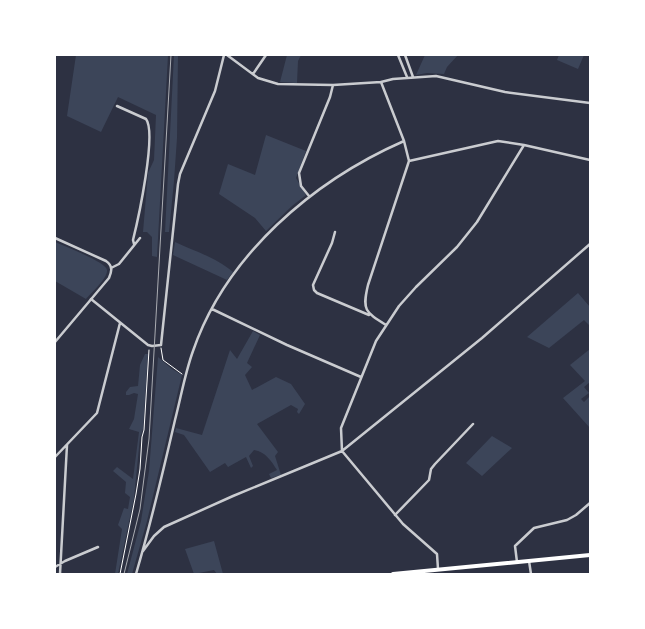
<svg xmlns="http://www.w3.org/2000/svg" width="645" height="629" font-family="'Alegreya Sans',sans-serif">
  <rect width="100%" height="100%" fill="#2d3142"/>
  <path fill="#3c4559" d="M76,55h92l-11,202 -5,-1v-19l-5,-5h-4l5,-59 6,-13 2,-45 -38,-18 -17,35 -34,-16z
    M174,55h4l-1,83 -3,43 -5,51h-4z
    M287,55h14l-3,6 -1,22 -17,-1z
    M425,55h33l-11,12 -3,7 -17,-1 -11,2z
    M559,55h25l-6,14 -21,-9z
    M266,135l40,16 -10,27 10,17 -14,11 -26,25 -11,-13 -36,-24 9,-30 27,11z
    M55,242c9,4 51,20 52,28 1,8 -16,23 -21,29l-31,-18z
    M175,242c19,9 42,16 58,30l-6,8 -54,-25z
    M578,293l12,14v19l-6,-6 -35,28 -22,-11z
    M253,331l7,4 -13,28 5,4 -7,8 7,15 24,-13 15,7 14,20 -6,10 -2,-2 1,-3 -7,-4 -34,19 21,28 -3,4 6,19 -10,3 -2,-4 8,-4c-6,-9 -11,-18 -23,-20l-5,6 4,10 -2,2 -5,-11 -18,10 -3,-4 -15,9 -26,-37 -9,-3 1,-4 26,7 28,-85 7,9z
    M590,349v33l-6,5 5,6 -8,6 3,3 6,-6v32l-27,-30 22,-17 -15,-16z
    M145,354h3l-5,75 -3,8 -6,61 -16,76h-3l7,-45 -4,-4 6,-17 4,1 2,-12 -5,-4 1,-11 -13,-11 4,-4 16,12 6,-47 -10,-3 5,-10 4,-25 -4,-1 -5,2h-3v-3l4,-5 8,-1 2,-21z
    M158,357l14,12 10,6 -35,146 -15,53h-5l14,-53 8,-50z
    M492,436l20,12 -30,28 -16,-13z
    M214,541l9,33h-6l-3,-4 -20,4 -9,-25z"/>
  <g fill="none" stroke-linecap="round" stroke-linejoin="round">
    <path stroke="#fff" stroke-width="1" d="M161,348l2,12 19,14
      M120,574l16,-80 4,-25 2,-32 2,-7 5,-80"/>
    <path stroke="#caccd0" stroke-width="2.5" d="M227,55l31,23 20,6 55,1 48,-3 12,-3 43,-3 69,16 85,11
      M398,55l9,22
      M405,55l8,22
      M253,74l13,-19
      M381,82l23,59 5,20 -41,124c-6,25 -3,27 18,40
      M117,106l29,13c11,14 -8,101 -13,121l1,4
      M409,161l89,-20 26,4 66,15
      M309,196l-8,-10 -2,-13 31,-76 3,-12
      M335,232l-3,11 -19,42 1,5 3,3 52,22
      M111,268l8,-4 21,-26
      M91,299l57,46 4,1 9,-1 17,-161 2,-10 35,-83 9,-36
      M212,309l75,36 74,32
      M342,451l-1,-23 35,-87 23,-35 17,-19 41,-40 20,-25 47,-77
      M342,451l61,73 34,30 1,15
      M55,457l42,-44 23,-90
      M395,515l34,-35 2,-11 4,-5 38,-40
      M143,551l11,-15 10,-9 69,-31 109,-45 140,-113 108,-94
      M529,561l2,13
      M517,562l-2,-16 19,-18 33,-8 9,-5 14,-12
      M55,567l10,-6 33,-14
      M60,574l7,-129
      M136,574c15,-51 27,-102 39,-154 6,-23 10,-47 18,-69 33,-96 120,-170 211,-210"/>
    <path stroke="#caccd0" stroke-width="2.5" d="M55,238l51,23c7,5 6,10 3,17l-54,64"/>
    <path stroke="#fff" stroke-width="4" d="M393,574l197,-19"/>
    <path stroke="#abadb3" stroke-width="1" d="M124,574l16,-65 9,-70 22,-384"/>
  </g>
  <rect width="645" height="629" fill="none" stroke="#ffffff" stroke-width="112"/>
</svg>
